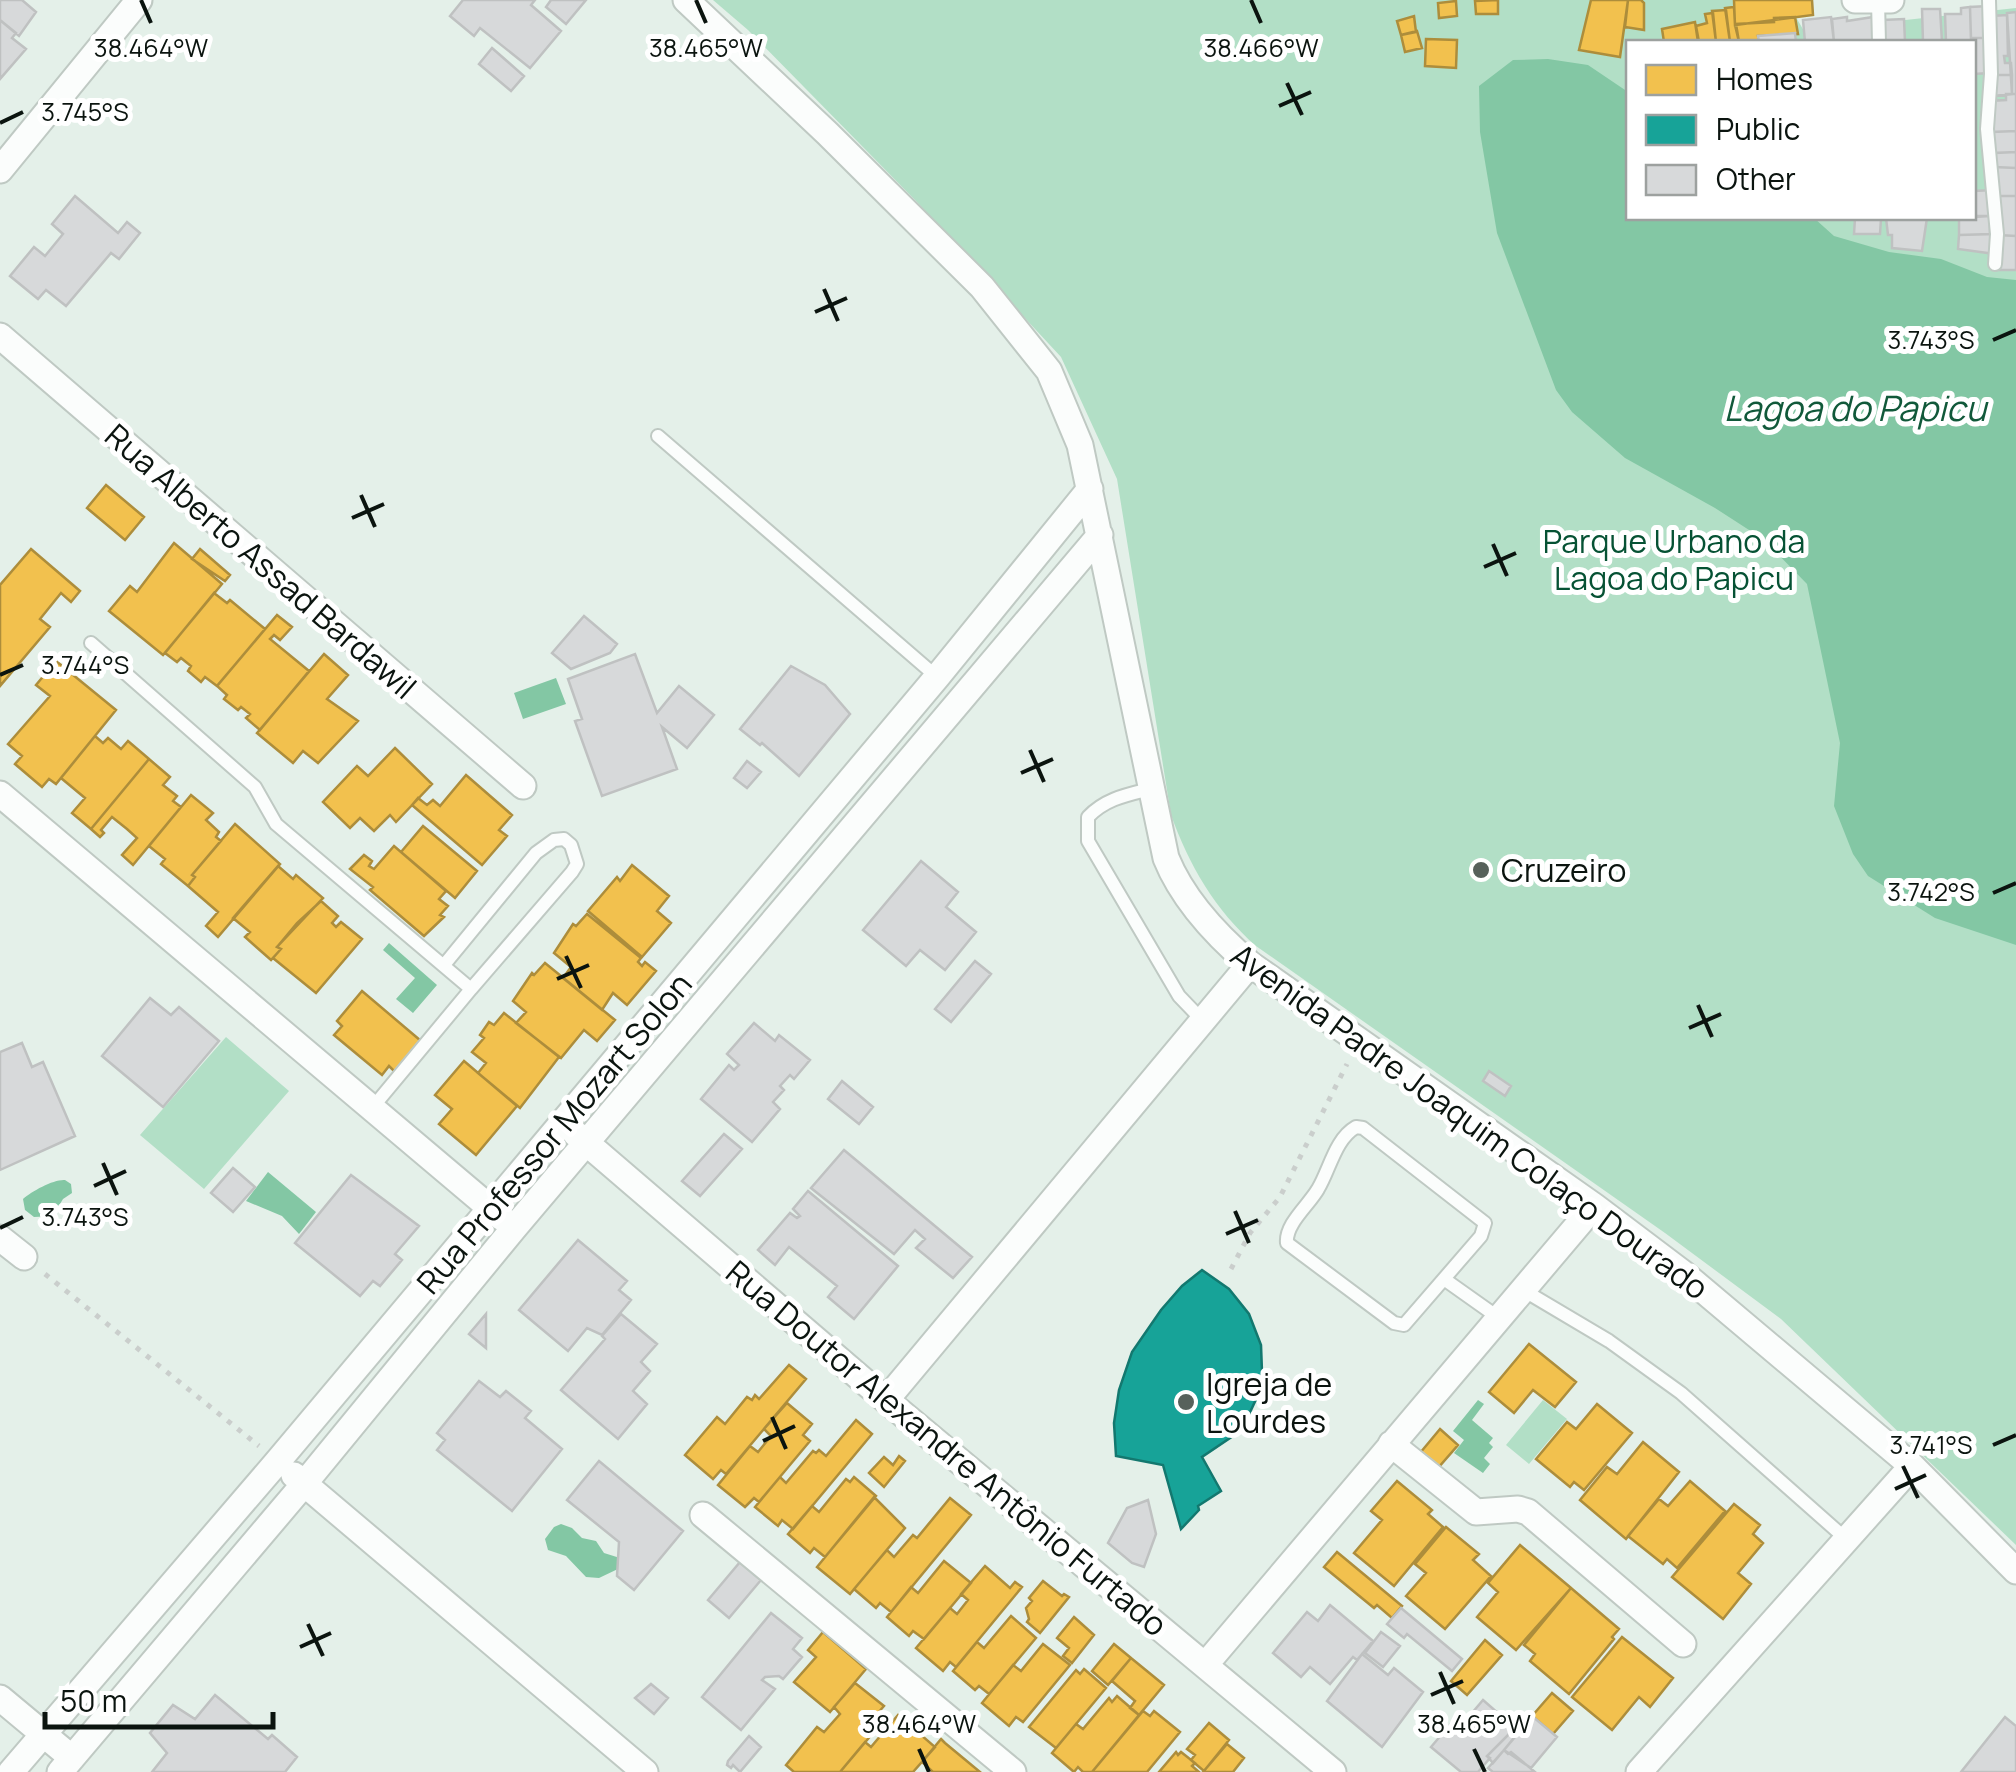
<svg xmlns="http://www.w3.org/2000/svg" width="2016" height="1772" font-family="Manrope,sans-serif">
  <rect width="100%" height="100%" fill="#e4f0e9"/>
  <path fill="#b2dfc6" fill-rule="evenodd" d="M713,0h1073l18,31 212,-23v1537l-235,-226 -116,-86 -409,-287c-41,-36 -67,-81 -85,-131l-54,-336 -56,-122 -146,-157 -167,-170zM1628,42h346v176h-346z
    M226,1037l63,54 -85,98 -64,-54z
    M1543,1400l24,19 -38,45 -23,-19z"/>
  <path fill="#83c7a4" d="M1548,59l40,6 40,27v126h186l20,18 55,16 52,7 46,18 29,3v665l-81,-27 -67,-42 -15,-22 -19,-48 6,-63 -33,-159 -44,-45 -48,-31 -90,-50 -53,-46 -16,-22 -59,-157 -17,-101 -1,-46 34,-26z
    M556,678l10,26 -43,15 -9,-26z
    M389,943l48,42 -24,28 -17,-14 19,-21 -32,-28z
    M268,1172l48,40 -17,22 -17,-18 -36,-15z
    M65,1180l6,4 1,9 -9,6 -10,17 -19,1 -9,-7 -2,-11c9,-8 31,-20 42,-19z
    M1478,1400l6,4 -12,16 21,18 -4,5 4,4 -9,11 6,6 -7,9 -29,-20 10,-13 -11,-9z
    M561,1524l11,4 10,10 14,3 8,12 16,5v10l-21,10 -13,-1 -20,-21 -18,-6 -3,-11 9,-12z"/>
  <path fill="#f2c14e" stroke="#ad8d3b" stroke-width="2.5" d="M1498,0v14h-22l-1,-13z
    M1591,0h37l-8,57 -41,-7z
    M1628,0h13l3,3v27l-19,-3z
    M1734,0h78l1,15 -78,10z
    M1456,1l1,15 -18,2 -1,-15z
    M1734,7l1,18 4,17h-9l-5,-34z
    M1726,10l4,32h-14l-4,-31z
    M1713,13l3,29h-17l-3,-16 11,-3 -2,-9z
    M1414,16l2,16 -15,3 -4,-14z
    M1795,17l3,17 -40,2 1,6h-20l-3,-18 38,-2v-4z
    M1695,22l3,20h-34l-2,-13z
    M1417,31l5,17 -17,4 -4,-17z
    M1426,39l31,1 -1,28 -31,-2z
    M106,485l38,32 -19,23 -38,-32z
    M174,543l48,41 -59,71 -54,-44 21,-25 7,6z
    M31,549l49,42 -9,11 -10,-9 -21,26 10,8 -50,59v-101z
    M200,549l30,26 -5,6 -33,-22z
    M214,593l13,10 3,-3 35,29 -48,57 -12,-9 -4,5 -13,-11 3,-5 -10,-8 -4,4 -12,-9z
    M277,615l15,12 -12,13 -6,-5 -4,4 39,32 -49,59 -14,-12 4,-4 -9,-7 -3,3 -14,-11 3,-4 -10,-9z
    M324,654l24,21 -21,24 31,22 -40,42 -15,-12 -10,12 -36,-30z
    M56,661l60,49 -60,74 -7,-5 -7,8 -27,-23 7,-8 -14,-12 42,-48 -14,-11z
    M95,736l8,7 5,-5 13,11 7,-8 21,18 -58,70 -19,-16 13,-15 -24,-20z
    M395,748l37,36 -36,38 -6,-7 -16,16 -14,-13 -10,10 -27,-26 34,-36 11,10z
    M149,759l21,18 -7,8 14,11 -4,5 8,6 -48,58 -11,-10 15,-17 -10,-9 -15,-12 -11,13 3,3 -4,4 -9,-8z
    M466,775l46,40 -13,15 8,6 -25,29 -70,-60 6,-7 9,7 6,-5 7,6z
    M191,795l22,18 -7,7 13,12 -3,5 5,4 -29,34 3,2 -7,9 -27,-22 4,-5 -16,-13z
    M235,824l45,40 -62,73 -12,-11 12,-14 -30,-26 7,-9 -3,-2z
    M423,826l54,45 -22,27 -54,-46z
    M394,846l52,45 -7,8 9,7 -8,9 4,2 -20,19 -54,-46 3,-3 -23,-18 14,-14 8,6 -3,5 5,3z
    M632,865l37,31 -12,15 14,12 -29,34 -54,-46 29,-34 3,4z
    M278,866l15,13 3,-4 27,23 -46,49 4,2 -10,11 -26,-23 5,-5 -17,-14z
    M321,901l17,15 -6,7 4,4 5,-5 21,17 -46,54 -43,-35 8,-9 -4,-2 20,-24z
    M587,914l54,44 -3,4 4,4 3,-4 11,9 -29,34 -14,-12 -11,17 -39,-32 8,-11 -17,-14 19,-29 3,2z
    M545,963l70,57 -18,21 -13,-11 -23,28 -45,-35 10,-11 -13,-11 19,-28 2,2z
    M362,991l59,50 -26,31 -6,-6 -7,9 -48,-40 8,-9 -5,-5z
    M504,1013l55,44 -39,51 -42,-35 8,-10 -14,-11 12,-14 -4,-3 9,-13 5,3z
    M464,1061l53,45 -41,49 -37,-31 13,-15 -17,-14z
    M1529,1344l47,38 -21,25 -22,-17 -19,23 -25,-21z
    M789,1365l17,14 -80,95 -5,-4 -8,9 -28,-24 32,-38 8,7 22,-27 5,3 3,-5 4,4z
    M787,1403l25,21 -9,11 7,6 -51,61 -5,-4 -9,9 -27,-22 32,-39 8,6 13,-16 -7,-7z
    M1597,1404l35,29 -48,57 -10,-8 -4,5 -34,-28 31,-37 9,7z
    M856,1420l16,14 -79,95 -11,-9 -4,6 -23,-19 25,-30 6,6 27,-32 3,2 3,-3 7,6z
    M1440,1429l18,16 -20,23 -18,-15z
    M1643,1442l36,30 -53,67 -46,-39 27,-33 10,7z
    M899,1456l6,5 -21,26 -15,-14 15,-16 9,8z
    M854,1477l22,19 -51,61 -11,-9 -4,5 -22,-19 24,-28 7,6 27,-33 4,3z
    M1397,1481l35,29 -4,4 15,13 -49,59 -40,-33 28,-33 -11,-9z
    M1690,1481l35,30 -48,57 -10,-9 -4,5 -35,-28 31,-37 9,7z
    M874,1497l31,31 -55,66 -33,-27z
    M950,1498l21,17 -80,97 -11,-9 -4,5 -22,-19 33,-39 7,7 19,-22 4,3z
    M1734,1504l26,21 -7,9 10,9 -25,30 13,11 -28,35 -51,-42z
    M1446,1527l33,27 -6,6 18,16 -46,53 -39,-33 20,-23 -11,-9z
    M1520,1545l51,43 -55,62 -39,-33 21,-25 -10,-9z
    M1337,1552l65,54 -10,12 -15,-13 -3,3 -50,-41z
    M944,1561l27,22 -47,56 -11,-8 -4,5 -22,-19 24,-30 7,6z
    M985,1566l25,22 5,-6 7,5 -66,80 -6,-5 -7,9 -27,-23 34,-40 7,6 11,-14 -7,-6z
    M1043,1581l19,15 2,-2 5,3 -29,36 -13,-11 2,-3 -3,-11 6,-7 -3,-3z
    M1571,1588l48,41 -7,8 2,2 -45,55 -39,-33 5,-7 -11,-9z
    M1011,1616l25,22 -47,56 -10,-8 -4,4 -22,-19 24,-29 7,6z
    M1074,1617l20,18 -22,28 -9,-7 6,-8 -12,-10z
    M823,1632l43,37 -36,43 -36,-30 22,-25 -8,-7z
    M1622,1637l51,41 -23,29 -11,-10 -27,33 -40,-33z
    M1485,1640l17,15 -35,40 -16,-14z
    M1043,1644l27,21 -47,57 -7,-5 -7,9 -27,-23 31,-38 8,6z
    M1114,1644l17,14 -23,27 -16,-14z
    M1131,1658l33,27 -25,30 -9,-7 5,-7 -23,-20z
    M1084,1669l22,19 -50,60 -27,-21 47,-57 4,4z
    M855,1683l29,23 -7,8 7,6 -44,52h-46l-8,-7 31,-38 7,5 16,-18 -6,-7z
    M1552,1693l21,18 -20,23 -21,-18z
    M1117,1696l22,19 -47,57h-9l-5,-5 -4,5 -22,-19 24,-29 7,5 26,-31 3,4z
    M1143,1711l7,5 4,-5 26,21 -33,40h-55z
    M898,1715l37,32 -22,25h-73l25,-30 6,5z
    M1209,1723l20,17 -25,31 -13,-11 4,-5 -8,-6z
    M941,1739l4,4 35,29h-47l-11,-10z
    M1227,1744l17,14 -11,14h-30z
    M1176,1752l2,3 3,-3 14,11 -3,3 7,6h-40z"/>
  <path fill="#17a398" stroke="#13786f" stroke-width="2.5" d="M1202,1270l27,19 20,25 12,31 1,27 -4,23 -13,28 -12,13 -31,21 19,34 -23,15 1,4 -18,19 -18,-64 -47,-9 -2,-33 5,-33 13,-38 29,-42 21,-24z"/>
  <path fill="#d7d9da" stroke="#bfc1c1" stroke-width="2.5" d="M0,0h22l14,12 -17,24 -19,-16z
    M463,0h72l-4,5 30,26 -31,37 -50,-40 -6,8 -24,-20z
    M551,0h35l-20,24 -20,-17z
    M1988,6l1,32h-18l-1,-31z
    M1970,7l1,35h-25l-1,-28h16v-6z
    M1922,9h18l2,33h-19z
    M2016,12v82h-4l-5,-81z
    M2007,15l1,41h-4l1,7h6l1,12h-21v-59z
    M1831,17l3,25h-29l-2,-22z
    M1847,17v4l26,-4 2,25h-41l-2,-23z
    M1904,19l1,23h-21l-1,-22z
    M0,20l16,13 -4,5 14,11 -26,30z
    M1795,33l1,9h-37l-1,-6z
    M1971,38h18l1,35 -16,1z
    M492,48l32,28 -13,15 -32,-27z
    M1991,75h21v19l-19,2z
    M2006,94h10v37l-26,1 -1,-31 17,-1z
    M2016,131v21l-24,1v-21z
    M2016,152v16l-21,-1v-14z
    M1995,167l21,1v28h-21z
    M1993,190l2,26h-19l-2,-25z
    M75,196l43,37 9,-11 13,11 -21,26 -8,-6 -45,53 -20,-16 -8,9 -28,-23 24,-29 11,9 18,-22 -11,-10z
    M1996,196h20v40l-18,-1z
    M1990,216v18l-31,1v-17z
    M1855,218h26l-1,16h-26z
    M1886,218h41l-5,33 -30,-3v-13h-4z
    M1996,234l-1,20 -37,-5 1,-14z
    M1998,235l18,1v34h-19z
    M584,616l33,28 -7,9 -39,16 -19,-16z
    M635,654l22,59 22,-27 35,29 -27,33 -25,-21 15,42 -75,27 -27,-75 7,-2 -14,-40z
    M791,666l34,19 25,29 -51,62 -37,-33 -2,2 -20,-16z
    M747,761l14,11 -14,16 -13,-10z
    M921,861l37,31 -12,15 30,25 -31,38 -25,-20 -14,16 -43,-36z
    M975,961l16,13 -40,48 -16,-13z
    M150,998l21,17 8,-8 40,34 -56,66 -61,-51z
    M754,1023l21,18 4,-6 31,25 -16,19 -4,-4 -10,11 4,4 -11,12 7,7 -28,33 -51,-43 28,-34 5,5 5,-5 -12,-11z
    M22,1043l10,24 11,-5 32,74 -75,34v-118z
    M1489,1071l22,15 -6,10 -22,-15z
    M842,1081l31,26 -14,17 -31,-25z
    M724,1134l18,15 -42,47 -18,-15z
    M844,1150l128,107 -19,21 -37,-30 9,-9 -10,-9 -21,24 -83,-66z
    M233,1168l22,19 -22,25 -22,-19z
    M351,1175l68,51 -24,28 7,6 -22,26 -7,-5 -13,15 -65,-53z
    M808,1191l90,75 -44,53 -26,-22 9,-11 -48,-39 -14,18 -17,-15 32,-37 7,5 3,-2 -7,-7z
    M578,1240l49,41 -8,9 12,10 -29,35 -15,-7 -19,23 -49,-41z
    M486,1314v34l-17,-14z
    M621,1314l36,30 -16,18 9,9 -17,20 14,13 -29,35 -57,-49 44,-51 -3,-3z
    M479,1381l21,16 6,-6 25,20 -6,7 37,31 -50,62 -75,-61 8,-10 -8,-7z
    M599,1461l84,70 -49,59 -17,-14 2,-34 -52,-42z
    M1148,1500l8,34 -12,33 -12,-4 -24,-20 19,-35z
    M740,1562l21,18 -32,38 -21,-18z
    M1330,1605l43,36 -16,19 -4,-3 -23,27 -20,-17 -9,10 -28,-24 34,-41 11,9z
    M1401,1608l61,51 -10,12 -45,-37 -3,4 -17,-14z
    M771,1613l31,25 -9,11 9,8 -19,22 -4,-3 -14,1 -3,3 13,9 -34,41 -39,-33z
    M1381,1632l19,14 -17,21 -18,-14z
    M1362,1654l26,21 6,-7 29,24 -41,55 -55,-46z
    M651,1684l17,14 -14,16 -19,-16z
    M215,1695l53,44 4,-4 25,22 -12,15h-133l15,-19 -17,-20 23,-28 22,14z
    M1483,1700l32,28 -28,28 3,2 -12,14h-17l-30,-25 23,-27 7,6z
    M1532,1716l25,21 -26,31 -27,-18z
    M2005,1717l11,9v46h-55z
    M1515,1728l5,3 -27,32 -6,-7z
    M749,1736l12,11 -21,25 -7,-7 -2,3 -4,-3 1,-4z
    M1504,1750l4,4 3,-2 24,20h-42l-5,-4z"/>
  <g fill="none" stroke-linecap="round" stroke-linejoin="round">
    <g stroke="#bfc9c3" stroke-width="16">
      <path id="lane" d="M1989,0l2,74 -4,55 10,105 -2,30
        M1878,2l1,40
        M658,436l279,241
        M91,643l164,144 21,37 195,165 -98,118
        M1150,789c-24,6 -45,10 -62,28v24l91,155 24,25
        M444,965l92,-112 18,-13 10,-1 7,6 6,19 -5,8 -101,117
        M1356,1127l7,1 122,95 -4,13 -77,89 -10,-2 -107,-80c-2,-19 22,-38 31,-54 12,-20 17,-50 38,-62z
        M1444,1279l55,39
        M1523,1290l86,51 72,52 164,145"/>
    </g>
    <g stroke="#bfc9c3" stroke-width="29">
      <path id="street" d="M686,0l141,133 155,154 67,84 31,74 86,413c17,42 50,77 84,106l344,242 90,68 228,192 104,105
        M1855,0h36
        M0,170l139,-170
        M0,336l523,450
        M0,794l502,424
        M576,1134l310,266 447,372
        M0,1238l24,19
        M886,1400l364,-436
        M1391,1444l85,68 42,-3 10,3 155,132
        M294,1475l351,297
        M703,1515l310,257
        M1206,1664l388,-458
        M0,1698l72,60
        M11,1772l267,-311 659,-784 153,-188
        M60,1772l244,-288 210,-256 586,-693
        M1639,1772l273,-306"/>
    </g>
    <path stroke="#cacecc" stroke-width="5" stroke-dasharray="5 8" stroke-linecap="butt" d="M1231,1269l19,-36 30,-36 67,-133
      M45,1274l214,172"/>
    <use href="#lane" stroke="#fbfdfc" stroke-width="12"/>
    <use href="#street" stroke="#fbfdfc" stroke-width="25"/>
  </g>
  <path fill="none" stroke="#0b140f" stroke-width="4" d="M141,0l10,23M696,0l10,23M1251,0l10,23M1287,83l15,32M1279,106l32,-14M0,123l23,-11M824,289l14,32M815,312l32,-14M1993,340l23,-10M361,495l14,32M352,518l32,-14M1493,544l14,32M1484,567l32,-14M0,675l23,-10M1030,750l14,32M1021,773l32,-14M1993,893l23,-10M566,956l15,32M557,979l32,-14M1698,1005l14,32M1689,1028l32,-14M103,1163l14,32M94,1186l32,-15M1235,1211l14,32M0,1228l23,-11M1226,1234l32,-14M772,1417l14,32M763,1441l32,-15M1993,1445l23,-10M1903,1466l15,32M1895,1489l31,-14M308,1624l15,32M300,1647l31,-14M1440,1672l14,32M1431,1695l32,-14M919,1749l10,23M1474,1749l11,23"/>
  <g fill="#57615b" stroke="#fff" stroke-width="4">
    <circle cx="1481" cy="870" r="10"/>
    <circle cx="1186" cy="1402" r="10"/>
  </g>
  <g text-anchor="middle" dominant-baseline="central" stroke-width="10" stroke-linejoin="round" paint-order="stroke">
    <g font-size="32" fill="#065234" stroke="#fff">
      <text x="1674" y="541">Parque Urbano da<tspan x="1674" dy="37">Lagoa do Papicu</tspan></text>
    </g>
    <g font-size="32" fill="#0b140f" stroke="#fff">
      <text transform="translate(261 561) rotate(41)">Rua Alberto Assad Bardawil</text>
      <text transform="translate(1470 1121) rotate(36)">Avenida Padre Joaquim Colaço Dourado</text>
      <text transform="translate(554 1133) rotate(-50)">Rua Professor Mozart Solon</text>
      <text transform="translate(947 1448) rotate(40)">Rua Doutor Alexandre Antônio Furtado</text>
    </g>
    <g font-size="32" fill="#0b140f" stroke="#fff" text-anchor="start">
      <text x="1501" y="870">Cruzeiro</text>
      <text x="1206" y="1384">Igreja de<tspan x="1206" dy="37">Lourdes</tspan></text>
    </g>
    <g font-size="35" font-style="italic" fill="#11593a" stroke="#fff">
      <text x="1855" y="408">Lagoa do Papicu</text>
    </g>
  </g>
  <g font-size="25" text-anchor="middle" fill="#0b140f" stroke="#fff" stroke-width="10" stroke-linejoin="round" paint-order="stroke">
    <text x="151" y="57">38.464°W</text>
    <text x="706" y="57">38.465°W</text>
    <text x="1261" y="57">38.466°W</text>
    <text x="85" y="121">3.745°S</text>
    <text x="1931" y="349">3.743°S</text>
    <text x="85" y="674">3.744°S</text>
    <text x="1931" y="901">3.742°S</text>
    <text x="85" y="1226">3.743°S</text>
    <text x="1931" y="1454">3.741°S</text>
    <text x="919" y="1733">38.464°W</text>
    <text x="1474" y="1733">38.465°W</text>
  </g>
  <rect x="1626" y="40" width="350" height="180" fill="#ffffff" stroke="#9da19f" stroke-width="2.5"/>
  <rect x="1646" y="65" width="50" height="30" fill="#f2c14e" stroke="#9da19f" stroke-width="2.5"/>
  <text x="1716" y="90" font-size="30" fill="#0b140f">Homes</text>
  <rect x="1646" y="115" width="50" height="30" fill="#17a398" stroke="#9da19f" stroke-width="2.5"/>
  <text x="1716" y="140" font-size="30" fill="#0b140f">Public</text>
  <rect x="1646" y="165" width="50" height="30" fill="#d7d9da" stroke="#9da19f" stroke-width="2.5"/>
  <text x="1716" y="190" font-size="30" fill="#0b140f">Other</text>
  <path d="M45 1712v15h228v-15" fill="none" stroke="#0b140f" stroke-width="5"/>
  <text x="60" y="1712" font-size="30" fill="#0b140f" stroke="#ffffff" stroke-width="8" paint-order="stroke">50 m</text>
</svg>
